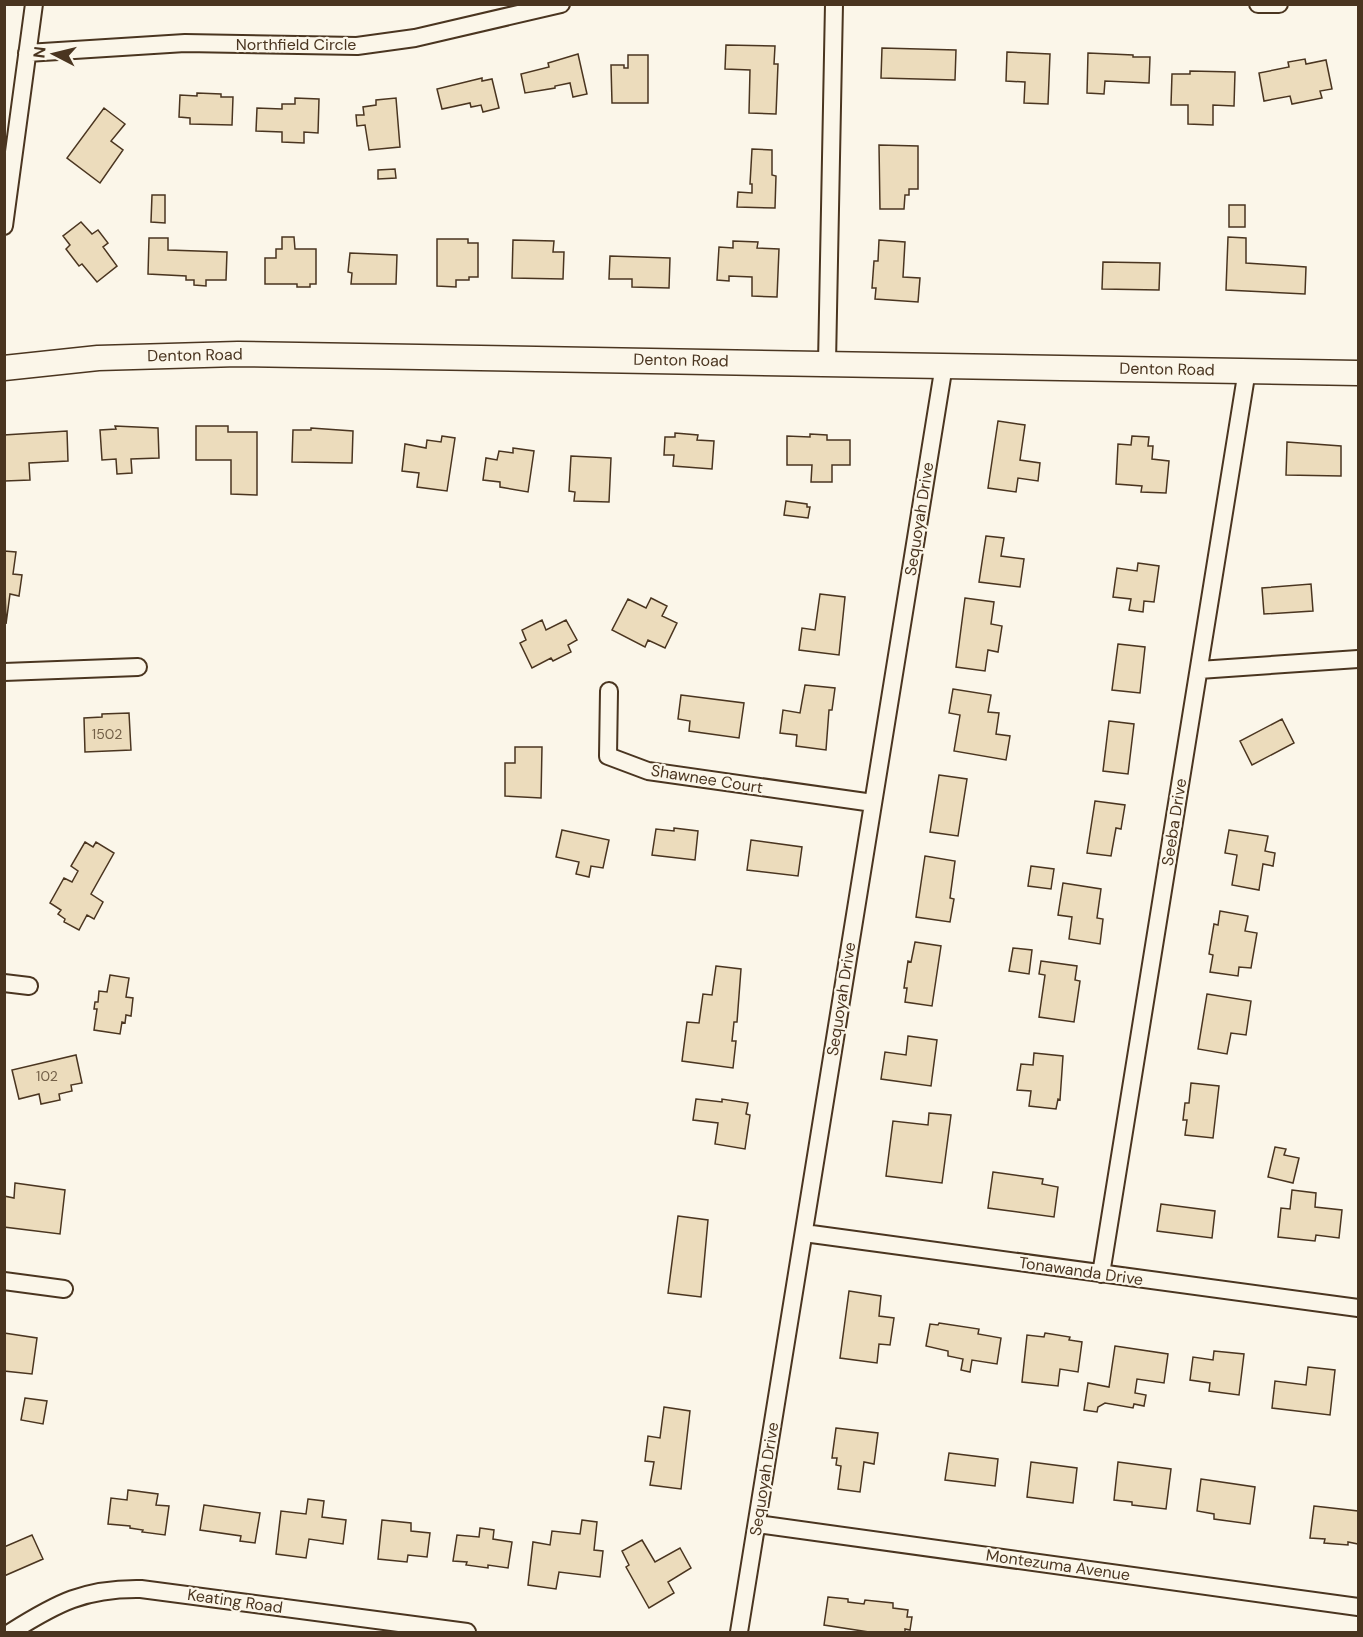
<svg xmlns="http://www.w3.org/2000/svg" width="1363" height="1637" font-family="'DM Sans',sans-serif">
  <rect width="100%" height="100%" fill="#fbf6e9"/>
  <path fill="#ecdcbc" stroke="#4a3520" stroke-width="1.5" d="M726,45l49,1 -1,18h4l-2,50 -27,-1 1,-43 -25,-1z
    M882,48l74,2 -1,30 -74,-2z
    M1007,52l43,2 -2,50 -24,-1 1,-21 -19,-1z
    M1088,53l45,2v2h17l-1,26 -44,-2 -1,13 -17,-1z
    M578,54l9,40 -14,3 -3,-14 -15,3v2l-30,5 -4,-19 28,-7 -1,-4z
    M628,55h20v48h-36l-1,-38h13v3h4z
    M1305,59l1,5 20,-4 6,29 -12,2 2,7 -30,6 -2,-8 -26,5 -5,-28 30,-6 -1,-5z
    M1190,71l45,1 -1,34 -21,-1v20l-25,-1v-19h-17l1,-31h18z
    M482,78v3l10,-2 7,29 -16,4 -2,-7 -10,2 -1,-4 -28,6 -5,-20z
    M197,93l24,1v3h12l-1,28 -42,-1v-6l-11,-1 1,-22 17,1z
    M295,98l24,1 -1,34 -14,-1v11l-22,-1v-10l-26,-1 1,-23 25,1v-5h13z
    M396,98l4,49 -31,3 -4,-25 -8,1 -1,-11h8l-1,-8 13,-2v-5z
    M104,108l21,16 -14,17 12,9 -23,33 -33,-25z
    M879,145l39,1v43h-9v6h-4l-1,14h-24z
    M752,149l20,1v25l4,1 -1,32 -38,-1 1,-15 14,1v-9h-2z
    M395,169l1,9 -18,1v-9z
    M152,195h13v28l-14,-1z
    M1229,205h16v22h-16z
    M81,222l11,12 6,-4 10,13 -5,4 14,19 -20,16 -15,-18 -3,2 -13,-17 4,-4 -7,-9z
    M282,237h12l1,12h21v35h-6v3h-13v-3h-32v-26h11v-9h6z
    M1228,237l18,1v25l60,4 -1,27 -79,-4z
    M149,238h19v12l59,2 -1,28h-20v6l-12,-1v-5h-8v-4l-38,-2z
    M437,239h31v4h10v34h-9v3h-13v7l-19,-1z
    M513,240l41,1 -1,11h11l-1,27 -51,-1z
    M879,240l26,2 -2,35 17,1 -2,24 -43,-3 1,-11h-4l2,-27h4z
    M733,241l25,1 -1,6 22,1 -2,48 -25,-1v-19l-23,-1v5l-12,-1 2,-33 14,1z
    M350,253l47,2 -1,29h-45l1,-11 -4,-1z
    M610,256l60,2 -1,30 -37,-1v-8h-23z
    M1103,262l57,1 -1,27 -57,-1z
    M998,421l27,4 -5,35 20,3 -2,18 -20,-3 -2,14 -28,-4z
    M115,426l43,2 1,30 -28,1 1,14 -15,1 -1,-15 -14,1 -2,-30 16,-1z
    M196,426h32v6h29v63l-26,-1v-34h-35z
    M311,428l42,3 -1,32 -60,-1 1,-32h18z
    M67,431l1,30 -39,2 1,17 -25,1 -1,-46z
    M675,433l23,2 -1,5 17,1 -2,28 -39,-3 1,-11h-10l1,-18h10z
    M810,434l17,1v5h23v25h-18v17h-21l1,-17h-25v-29l23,1z
    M442,436l13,2 -8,53 -30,-4 2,-14 -17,-2 3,-27 21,4 1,-8 14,2z
    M1132,436l17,1 -1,9h5l-1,13 17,2 -3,32 -25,-1 1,-6 -26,-2 2,-40 13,1z
    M1287,442l54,4v30l-55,-1z
    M513,448l21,3 -6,41 -28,-5v-5l-17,-2 3,-22 11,2 2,-9 14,2z
    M571,456l40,2 -2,44 -35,-1 1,-9 -6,-1z
    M786,501l21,3v3h3l-2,11 -24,-3z
    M986,536l18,2 -3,18 23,3 -4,28 -41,-5z
    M4,551l12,1 -3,22 9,1 -3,21 -9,-2 -4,30z
    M1138,563l21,3 -5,36 -10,-1 -1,11 -14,-2 2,-11 -18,-2 4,-29 20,3z
    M1311,584l2,27 -49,3 -2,-26z
    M820,594l25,3 -6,58 -40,-5 3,-22 13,2z
    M651,598l16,8 -5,10 15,7 -12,25 -17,-8 -3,7 -33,-17 16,-31 18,9z
    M965,598l29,4 -3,22 11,2 -4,26 -10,-2 -3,21 -29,-4z
    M542,620l4,10 20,-10 11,20 -9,5 3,7 -18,9 -2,-3 -19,10 -12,-25 6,-3 -4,-10z
    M1118,644l27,3 -5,46 -28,-3z
    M805,685l30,3 -3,22h-3l-3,40 -30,-4 1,-11 -17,-2 3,-23 17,3z
    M953,689l38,6 -3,17 11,1 -3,21 14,2 -4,24 -52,-9 6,-36 -11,-2z
    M681,695l63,8 -5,35 -50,-7 1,-10 -12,-2z
    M129,713l2,37 -46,2 -1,-34 18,-1v-3z
    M1282,719l12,24 -42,22 -12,-24z
    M1109,721l25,3 -6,50 -25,-3z
    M515,747h27l-1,51 -36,-2v-33h10z
    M939,775l28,4 -9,57 -28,-4z
    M1095,801l30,4 -4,24 -5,-1 -5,28 -24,-3z
    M674,828l24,3 -3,29 -43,-5 4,-26 18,2z
    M562,830l47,10 -6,28 -12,-2 -2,11 -13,-3 3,-12 -23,-5z
    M1229,830l39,6 -3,15 10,2 -2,13 -10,-2 -4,26 -27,-5 5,-30 -12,-2z
    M751,840l51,7 -4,29 -51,-6z
    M85,842l8,5 3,-5 18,11 -23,41 12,8 -9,17 -7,-4 -8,15 -15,-8 1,-3 -7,-5 3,-4 -11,-7 14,-25 8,4 6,-11 -7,-5z
    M925,856l30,5 -5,37 4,1 -4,23 -34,-5z
    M1031,866l23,3 -3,20 -23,-3z
    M1063,883l38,6 -4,29 6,1 -3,25 -31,-5 3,-22 -14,-2z
    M1220,911l28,5 -3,15 12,2 -6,35 -12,-1 -1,9 -28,-4 3,-17 -4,-1 5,-30 4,1z
    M915,942l26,4 -9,60 -27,-4 2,-14h-3l4,-27 3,1z
    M1013,948l19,2 -3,24 -20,-3z
    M1041,961l36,5 -2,14 5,1 -6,41 -35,-5 6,-42 -6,-1z
    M716,966l25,3 -4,53h-3l-2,19h4l-3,27 -51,-7 5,-39 12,1 4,-29 9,1z
    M110,975l19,3 -3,19 7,1 -2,18 -5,-1 -1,8 -3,-1 -2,12 -26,-4 3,-21h-3l1,-7h3l1,-11 8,1z
    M1207,994l44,7 -5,34 -15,-2 -4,21 -29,-5z
    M908,1036l29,4 -6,46 -50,-7 4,-27 21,3z
    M1034,1053l29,3 -3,44 -2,-1 -2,10 -27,-3 2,-15 -14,-1 4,-26 12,1z
    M76,1055l6,28 -11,2 1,6 -13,3 1,6 -19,4 -2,-10 -20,5 -7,-29z
    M1191,1083l28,3 -6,52 -28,-3 2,-15h-4l2,-17h4z
    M696,1099l26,3v-3l26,4 -2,11 4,1 -5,34 -30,-5 3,-21 -25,-3z
    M929,1113l22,2 -9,68 -56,-7 7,-55 35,4z
    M1275,1147l11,2 -2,6 15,3 -6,25 -25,-6z
    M993,1172l50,7 -1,5 16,3 -4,30 -66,-9z
    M15,1183l50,7 -5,44 -56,-7v-31l10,2z
    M1292,1190l24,3 -1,14 27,3 -3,28 -23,-3 -1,6 -37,-4 3,-29 9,1z
    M1161,1204l54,7 -3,27 -55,-7z
    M678,1216l30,4 -7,77 -33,-4z
    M849,1291l32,5 -2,20 15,2 -4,27 -11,-1 -2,19 -37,-5z
    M939,1323l40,6 -1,5 23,4 -4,26 -25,-4 -2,12 -9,-2 2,-11 -15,-3v-5l-22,-5 4,-22 8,1z
    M4,1333l33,5 -5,36 -28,-3z
    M1045,1333l25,4 -1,3 13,2 -4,30 -18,-3 -2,17 -36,-4 5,-47 17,2z
    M1115,1346l53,8 -4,29 -27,-4 -2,14 11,2 -2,11 -10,-2 -1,4 -28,-5 -7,4 -1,5 -13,-2 4,-27 21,4z
    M1214,1351l30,3 -5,41 -30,-4 1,-8 -20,-3 3,-23 20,3z
    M1308,1367l27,3 -5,45 -58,-7 3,-27 31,4z
    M25,1398l22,3 -4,23 -22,-4z
    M664,1407l26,4 -9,78 -31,-4 4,-23 -9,-1 3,-25 12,2z
    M836,1428l42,5 -4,31 -10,-2 -4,30 -22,-3 3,-23 -5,-1 1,-7h-5z
    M949,1453l49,6 -3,27 -50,-6z
    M1031,1462l46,6 -4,35 -46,-6z
    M1118,1462l53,7 -5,40 -34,-4v-3l-18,-2z
    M1201,1479l54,8 -5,37 -36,-5v-5l-17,-3z
    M128,1490l30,4 -2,11 13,1 -4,29 -23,-3 1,-2 -13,-2v-2l-22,-2 3,-26 16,2z
    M308,1499l16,2 -2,16 24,3 -3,24 -34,-5 -3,19 -30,-4 5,-43 25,3z
    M204,1505l56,8 -5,30 -15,-2 1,-5 -41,-6z
    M1314,1506l44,5v33l-10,-2v3l-24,-2 1,-4 -15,-1z
    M382,1520l29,3v8l19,2 -3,24 -19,-2 -1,7 -29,-3z
    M582,1520l15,2 -3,28 9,1 -3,26 -41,-5 -3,17 -28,-4 5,-43 17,3 2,-14 28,3z
    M480,1528l14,2 -1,9 19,3 -4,26 -20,-3v3l-22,-3 1,-3 -14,-1 4,-26 22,2z
    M32,1535l11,24 -39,17v-29z
    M642,1540l13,22 25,-14 11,20 -23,14 6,11 -25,15 -23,-41 3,-2 -7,-14z
    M828,1597l20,2v3l16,2 1,-4 28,3v5l15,2 -1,7h5l-2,13 -5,-1v3h-36l-45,-7z"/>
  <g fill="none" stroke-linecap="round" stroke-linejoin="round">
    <g stroke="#4a3520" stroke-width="20">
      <path id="street" d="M1258,4h21
        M27,53l158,-10 172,3 58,-8 146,-34
        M4,226l30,-222
        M827,363l7,-359
        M1199,670l159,-11
        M4,672l134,-5
        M609,691l-1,65 40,15 225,32
        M4,983l25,3
        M804,1233l554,75
        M1101,1274l146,-904
        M4,1281l60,8
        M757,1524l601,83
        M11,1632c46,-29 74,-44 130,-43l326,43
        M739,1632l205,-1267"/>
    </g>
    <g stroke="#4a3520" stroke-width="27">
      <path id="secondary" d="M4,368l94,-10 140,-4 1120,19"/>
    </g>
    <use href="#street" stroke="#fbf6e9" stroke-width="16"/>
    <use href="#secondary" stroke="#fbf6e9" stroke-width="24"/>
  </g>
  <g text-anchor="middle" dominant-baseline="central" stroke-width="4.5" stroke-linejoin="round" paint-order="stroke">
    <g font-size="14" fill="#725f47">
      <text x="107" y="734">1502</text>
      <text x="47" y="1076">102</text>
    </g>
    <g font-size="16" fill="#4a3520" stroke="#fbf6e9">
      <text x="296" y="44">Northfield Circle</text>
      <text transform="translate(195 355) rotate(-1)">Denton Road</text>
      <text transform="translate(681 360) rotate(1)">Denton Road</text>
      <text transform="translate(1167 369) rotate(1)">Denton Road</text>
      <text transform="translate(919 519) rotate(-81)">Sequoyah Drive</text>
      <text transform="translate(707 779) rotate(9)">Shawnee Court</text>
      <text transform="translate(1174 822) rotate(-81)">Seeba Drive</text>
      <text transform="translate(841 999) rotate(-81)">Sequoyah Drive</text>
      <text transform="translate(1081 1271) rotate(8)">Tonawanda Drive</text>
      <text transform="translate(764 1479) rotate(-81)">Sequoyah Drive</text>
      <text transform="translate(1058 1565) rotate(8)">Montezuma Avenue</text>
      <text transform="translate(235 1601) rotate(8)">Keating Road</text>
    </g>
  </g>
  <rect width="1363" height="1637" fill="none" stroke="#4a3520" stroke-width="12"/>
  <g transform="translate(54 54) rotate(277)" stroke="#fbf6e9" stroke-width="4.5" paint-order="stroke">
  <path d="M0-4.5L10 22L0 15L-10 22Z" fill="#4a3520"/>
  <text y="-9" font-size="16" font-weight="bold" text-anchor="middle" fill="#4a3520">N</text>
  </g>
</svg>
